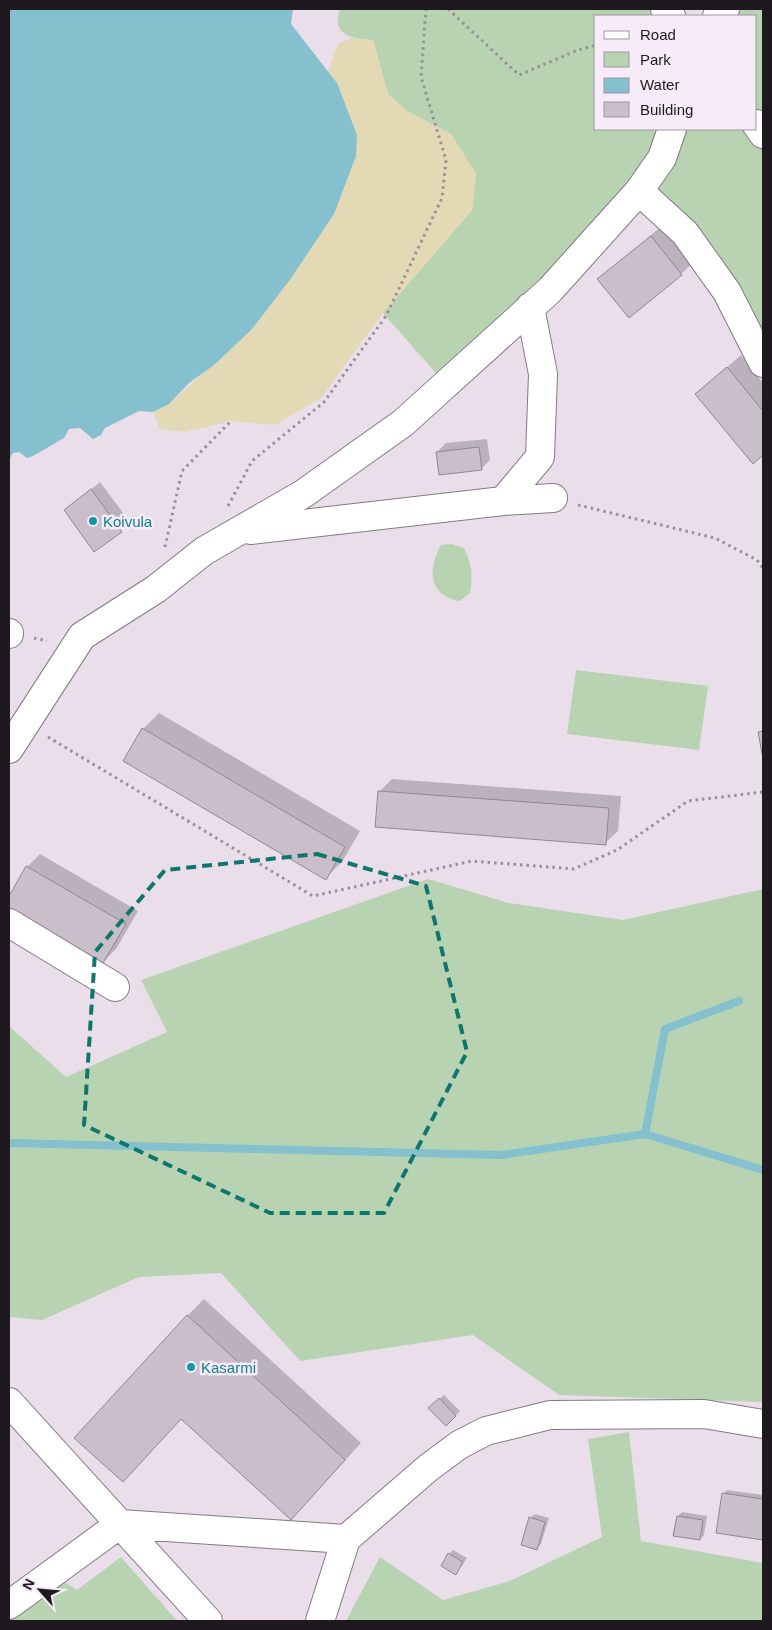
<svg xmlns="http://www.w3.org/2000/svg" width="772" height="1630" font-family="Arial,sans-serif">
  <rect width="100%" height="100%" fill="#eadeeb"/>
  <path fill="#b8d3b2" d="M340,9h317l5,7h-66v113h65l-18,41 -86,103 -115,107 -59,-67 90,-104 -22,-75 -46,-24 -17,-16 -15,-54c-19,-1 -43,-4 -33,-31z
    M733,9h30v113l-7,-9v-97h-33z
    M675,129h77l11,14v207l-116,-160z
    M452,544l12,4c8,16 9,27 6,45l-10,8c-31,-5 -33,-31 -19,-56z
    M576,670l132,16 -9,64 -132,-16z
    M428,879l81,24 114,17 140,-31v513l-204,-7 -86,-60 -173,26 -79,-88 -82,4 -97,43 -33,-3v-291l57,51 101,-45 -26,-52z
    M629,1432l12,109 122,22v58h-417l34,-64 63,43 67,-19 92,-44 -14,-98z
    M121,1557l56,64h-168v-4l47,-40 21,13z"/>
  <path fill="#e3d9b4" d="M351,38l22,2 15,54 17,16 46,24 25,39 -3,36 -90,104 -62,85 -46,27 -44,-4 -46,11 -25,-3 -7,-17 16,-8 83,-75 37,-48 48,-198 -9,-12 10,-27z"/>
  <path fill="#84c0cd" d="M9,9h284l-2,15 46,59 20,52 -1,21 -22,58 -45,67 -37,48 -38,36 -25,18 -20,21 -16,8 -14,-1 -34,17 -4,7 -8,4 -13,-11 -11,1 -5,9 -31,18 -6,2 -8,-6 -6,1 -4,7z"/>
  <path fill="#0003" d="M664,224l30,38 -13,12 -82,5z
    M741,355l22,28v71l-10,8 -56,-68z
    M487,439l3,21 -9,9 -44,-17 9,-9z
    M100,482l30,40 -35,28 -29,-40z
    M159,713l201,118 -18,31 -17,16 -182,-149z
    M392,779l229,17 -3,35 -13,12 -226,-51z
    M40,854l98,57 -22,38 -13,13 -94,-55v-8l18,-32z
    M204,1299l157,144 -54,59 -125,-84 -59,63 64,-165z
    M444,1395l16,16 -14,14 -16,-17z
    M727,1490l36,5v43l-46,-6 6,-38z
    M682,1512l25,4 -3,19 -4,4 -22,-23z
    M535,1514l14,4 -8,26 -4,4 -7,-30z
    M453,1550l14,8 -11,16 -7,-20z"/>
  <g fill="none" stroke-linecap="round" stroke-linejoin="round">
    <path stroke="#84c0cd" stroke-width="8" d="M645,1134l20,-105 74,-28
      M9,1143l492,12 144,-21 118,36"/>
  </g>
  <path fill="#c9beca" stroke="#918793" d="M651,236l31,39 -53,43 -32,-39z
    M727,367l36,44v44l-10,9 -58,-70z
    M479,447l3,23 -43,5 -3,-23z
    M91,489l31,43 -28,20 -30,-42z
    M142,728l203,119 -19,33 -203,-119z
    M763,731v28l-5,-27z
    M378,791l231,17 -3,37 -231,-18z
    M26,866l100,58 -23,39 -94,-55v-12z
    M187,1315l158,145 -54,60 -110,-101 -58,63 -49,-44z
    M439,1398l17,18 -10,10 -18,-18z
    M722,1493l41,6v41l-47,-7z
    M677,1516l26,4 -3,20 -27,-4z
    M529,1517l16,5 -8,28 -16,-5z
    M448,1553l15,9 -7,13 -15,-9z"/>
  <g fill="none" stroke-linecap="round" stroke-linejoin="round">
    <g stroke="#847985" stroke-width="30">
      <path id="minor" d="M665,9l6,7
        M717,16l8,-7
        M756,124l7,10
        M639,191l46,42 42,59 36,71
        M503,501l37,-44 3,-83 -13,-67
        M250,530l253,-29 50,-3
        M9,634v-1
        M9,749l73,-113 74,-47 48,-38 99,-57 100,-71 147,-133 89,-99 23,-33 10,-29
        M9,923l106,64
        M9,1402l199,219
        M9,1605l111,-81 226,15 82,-71 31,-23 27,-14 64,-16 154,-1 59,10
        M320,1621l26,-82"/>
    </g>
    <path stroke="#988f99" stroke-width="3" stroke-dasharray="2.5 4" stroke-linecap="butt" d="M448,9l71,66 59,-25 18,-5
      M578,505l137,33 42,22 6,8
      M228,506l24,-45 72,-59 62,-86 56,-118 4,-38 -25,-83 5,-68
      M165,547l17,-76 49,-50
      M34,638l13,3
      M48,737l265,159 159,-35 102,8 43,-19 71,-49 75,-9"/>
    <use href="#minor" stroke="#fff" stroke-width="28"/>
  </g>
  <path fill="none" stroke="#0f766e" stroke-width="4" stroke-dasharray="10 6" stroke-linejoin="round" d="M317,854l109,32 41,166 -83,161h-114l-186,-88 11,-173 70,-82z"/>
  <g fill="#0f9aa8" stroke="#f7ebf9" stroke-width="2">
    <circle cx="93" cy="521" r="5"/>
    <circle cx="191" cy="1367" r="5"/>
  </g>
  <g text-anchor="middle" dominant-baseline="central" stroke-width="5" stroke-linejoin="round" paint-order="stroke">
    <g font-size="15" fill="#0d838f" stroke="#f7ebf9" text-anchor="start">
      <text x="103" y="521">Koivula</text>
      <text x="201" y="1367">Kasarmi</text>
    </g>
  </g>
  <rect width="772" height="1630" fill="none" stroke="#1e191e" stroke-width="20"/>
  <rect x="594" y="15" width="162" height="115" fill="#f7ebf9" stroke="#a097a1"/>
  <rect x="604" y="31" width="25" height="8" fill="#ffffff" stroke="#a097a1"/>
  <text x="640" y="40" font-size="15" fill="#1e191e">Road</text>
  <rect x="604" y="52" width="25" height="15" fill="#b8d3b2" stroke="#a097a1"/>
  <text x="640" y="65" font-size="15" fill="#1e191e">Park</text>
  <rect x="604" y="78" width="25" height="15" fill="#84c0cd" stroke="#a097a1"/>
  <text x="640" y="90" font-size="15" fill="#1e191e">Water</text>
  <rect x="604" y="102" width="25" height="15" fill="#c9beca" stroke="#a097a1"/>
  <text x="640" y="115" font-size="15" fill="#1e191e">Building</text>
  <g transform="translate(40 1590) rotate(297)" stroke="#f7ebf9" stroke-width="4" paint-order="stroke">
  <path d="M0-4L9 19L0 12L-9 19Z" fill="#1e191e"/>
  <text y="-8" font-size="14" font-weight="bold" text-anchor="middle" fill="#1e191e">N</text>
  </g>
</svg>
